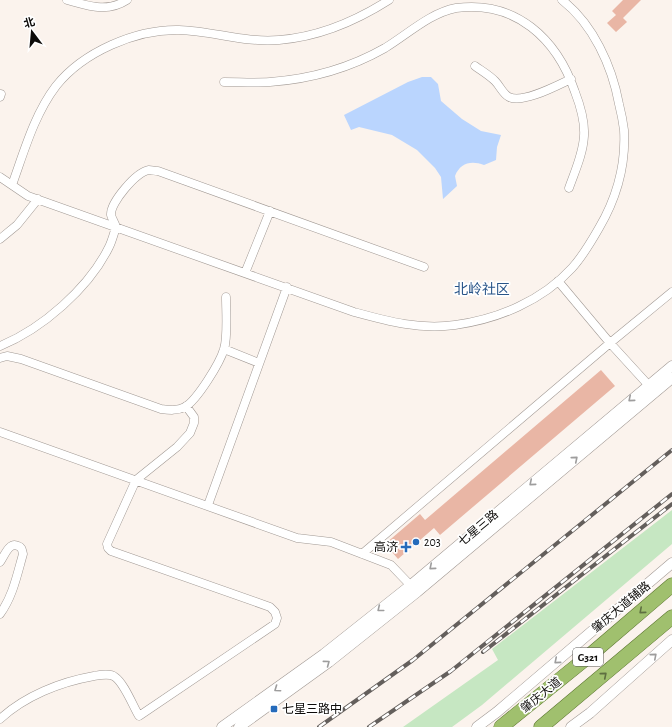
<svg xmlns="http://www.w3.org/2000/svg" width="672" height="727" font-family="'Alegreya Sans','Noto Sans SC',sans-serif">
  <rect width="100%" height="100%" fill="#fbf3ed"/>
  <path fill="#c6e7c2" d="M672,510v34l-190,161 -30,22h-49l95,-67 -6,-11z"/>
  <path fill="#bad5fe" d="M422,77h9l7,7 3,17 21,18 19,12 20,4 -4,12 -1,13 -12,5c-13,-5 -24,-2 -29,11l2,10 -14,13 -2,-22 -6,-9 -18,-18 -25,-15 -33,-8 -8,3 -7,-15 64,-33z"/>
  <path fill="#e9b6a5" d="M623,0h18l-18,18 4,4 -11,10 -9,-9 9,-8 -4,-4z
    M601,370l14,16 -175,149 -6,-7 -36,31 -13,-15 35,-30 5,6z"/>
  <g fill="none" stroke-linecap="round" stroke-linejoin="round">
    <g stroke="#a19994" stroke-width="9">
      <path id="minor" d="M67,0c22,6 40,13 60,0
        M475,66c7,5 14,9 20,15 5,5 8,13 14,16 14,7 49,-12 62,-18
        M224,82c15,0 31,1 46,0 40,-3 80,-14 115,-34 23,-14 45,-35 71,-40 60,-8 101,31 119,84 5,13 10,29 9,44 -1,18 -9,35 -15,52
        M0,97l1,-3
        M0,177l28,19 326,116c33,9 65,18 101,13 43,-6 87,-24 117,-57 11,-12 19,-26 27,-40 17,-29 27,-63 25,-98 -1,-8 -3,-18 -5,-26 -7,-38 -26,-80 -57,-104
        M12,185c12,-33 22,-70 44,-99 27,-34 80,-57 123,-56 34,1 66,13 100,10 39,-3 77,-19 110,-40
        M0,239l17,-14 21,-26
        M245,273l25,-62
        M558,281l52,62 42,46
        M0,346c42,-17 89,-58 109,-99 3,-6 5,-14 7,-20 -1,-4 -4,-8 -5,-12 -1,-12 25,-43 38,-45 2,0 6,1 9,1l266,96
        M224,349l35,14
        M0,358l7,-2 14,3 140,50c8,1 16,2 24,-2 12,-7 35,-44 39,-58 4,-12 2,-38 2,-52
        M0,432l297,106 34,4 60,23 23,24
        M208,505l79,-218
        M362,554l248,-211 62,-51
        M0,562c4,-5 9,-21 18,-16 4,1 4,4 5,8 -6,21 -10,42 -23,60
        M0,719c25,-23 60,-37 94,-43 6,-1 16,-3 21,1 9,6 18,29 24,39l136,-92 2,-6 -2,-6 -5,-5 -159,-56 -3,-3 -1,-4 29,-64 41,-33 13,-14 4,-10v-6l-8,-11"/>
    </g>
    <g stroke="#a19994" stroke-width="11">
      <path id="tertiary" d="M222,727l102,-73 87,-69 261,-219
        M239,727l90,-65 88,-70 255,-214
        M477,727l20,-15 175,-149
        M571,727l19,-14 82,-73"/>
    </g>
    <g stroke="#5e7733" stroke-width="15">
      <path id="trunk" d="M501,727l88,-71 83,-71
        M541,727l131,-110"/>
    </g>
    <use href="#minor" stroke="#fff" stroke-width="8"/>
    <use href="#tertiary" stroke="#fff" stroke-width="10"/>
    <use href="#trunk" stroke="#a0c06e" stroke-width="14"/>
    <g stroke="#645f5c" stroke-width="4">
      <path id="rail" d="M483,652l189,-148
        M319,727l94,-67 259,-210
        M369,727l82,-56 221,-177"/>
    </g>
    <use href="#rail" stroke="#fff" stroke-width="2.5" stroke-dasharray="8" stroke-linecap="butt"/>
  </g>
  <defs><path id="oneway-chevron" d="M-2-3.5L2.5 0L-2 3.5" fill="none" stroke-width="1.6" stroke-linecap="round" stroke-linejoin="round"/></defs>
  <g stroke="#9e9d9d">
    <use href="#oneway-chevron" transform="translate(631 399) rotate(140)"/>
    <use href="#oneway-chevron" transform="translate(575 459) rotate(-40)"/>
    <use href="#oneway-chevron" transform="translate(532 483) rotate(140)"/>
    <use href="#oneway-chevron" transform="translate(432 567) rotate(140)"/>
    <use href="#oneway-chevron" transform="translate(380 609) rotate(141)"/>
    <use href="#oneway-chevron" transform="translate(654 656) rotate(-41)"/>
    <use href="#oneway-chevron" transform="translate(557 661) rotate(140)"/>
    <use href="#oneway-chevron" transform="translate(327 663) rotate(-37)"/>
    <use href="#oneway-chevron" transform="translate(277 689) rotate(145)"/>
  </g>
  <g stroke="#5e6f41">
    <use href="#oneway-chevron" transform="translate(642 611) rotate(139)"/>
    <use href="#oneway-chevron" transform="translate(604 675) rotate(-40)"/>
  </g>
  <g fill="#256bbb" stroke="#fff" stroke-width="1.5">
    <circle cx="416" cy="542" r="4"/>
    <path d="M404 541h4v4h4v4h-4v4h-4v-4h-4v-4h4z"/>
    <rect x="270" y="705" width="8" height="8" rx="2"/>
  </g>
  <g text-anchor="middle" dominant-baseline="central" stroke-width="3.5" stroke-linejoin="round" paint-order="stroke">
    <rect fill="#fff" stroke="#565453" stroke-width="1" x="573" y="648" width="30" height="18" rx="3"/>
    <g font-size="11" font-weight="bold" fill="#0d0b09">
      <text x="588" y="657">G321</text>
    </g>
    <g font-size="12" fill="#0d0b09" stroke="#fff">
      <text transform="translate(478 528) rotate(-40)">七星三路</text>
      <text transform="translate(621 607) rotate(-40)">肇庆大道辅路</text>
      <text transform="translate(541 695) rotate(-39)">肇庆大道</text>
    </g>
    <g font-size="12" fill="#0d0b09" stroke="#fff" text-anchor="start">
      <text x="424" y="542">203</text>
      <text x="398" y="547" text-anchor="end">高济</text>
      <text x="282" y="709">七星三路中</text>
    </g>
    <g font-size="14" fill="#295589" stroke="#fff">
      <text x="482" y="290">北岭社区</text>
    </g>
  </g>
  <g transform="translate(32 32) rotate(344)" stroke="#ffffff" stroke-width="3" paint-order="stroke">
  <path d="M0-3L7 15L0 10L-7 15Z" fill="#0d0b09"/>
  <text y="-6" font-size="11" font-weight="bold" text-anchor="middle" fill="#0d0b09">北</text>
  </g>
</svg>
